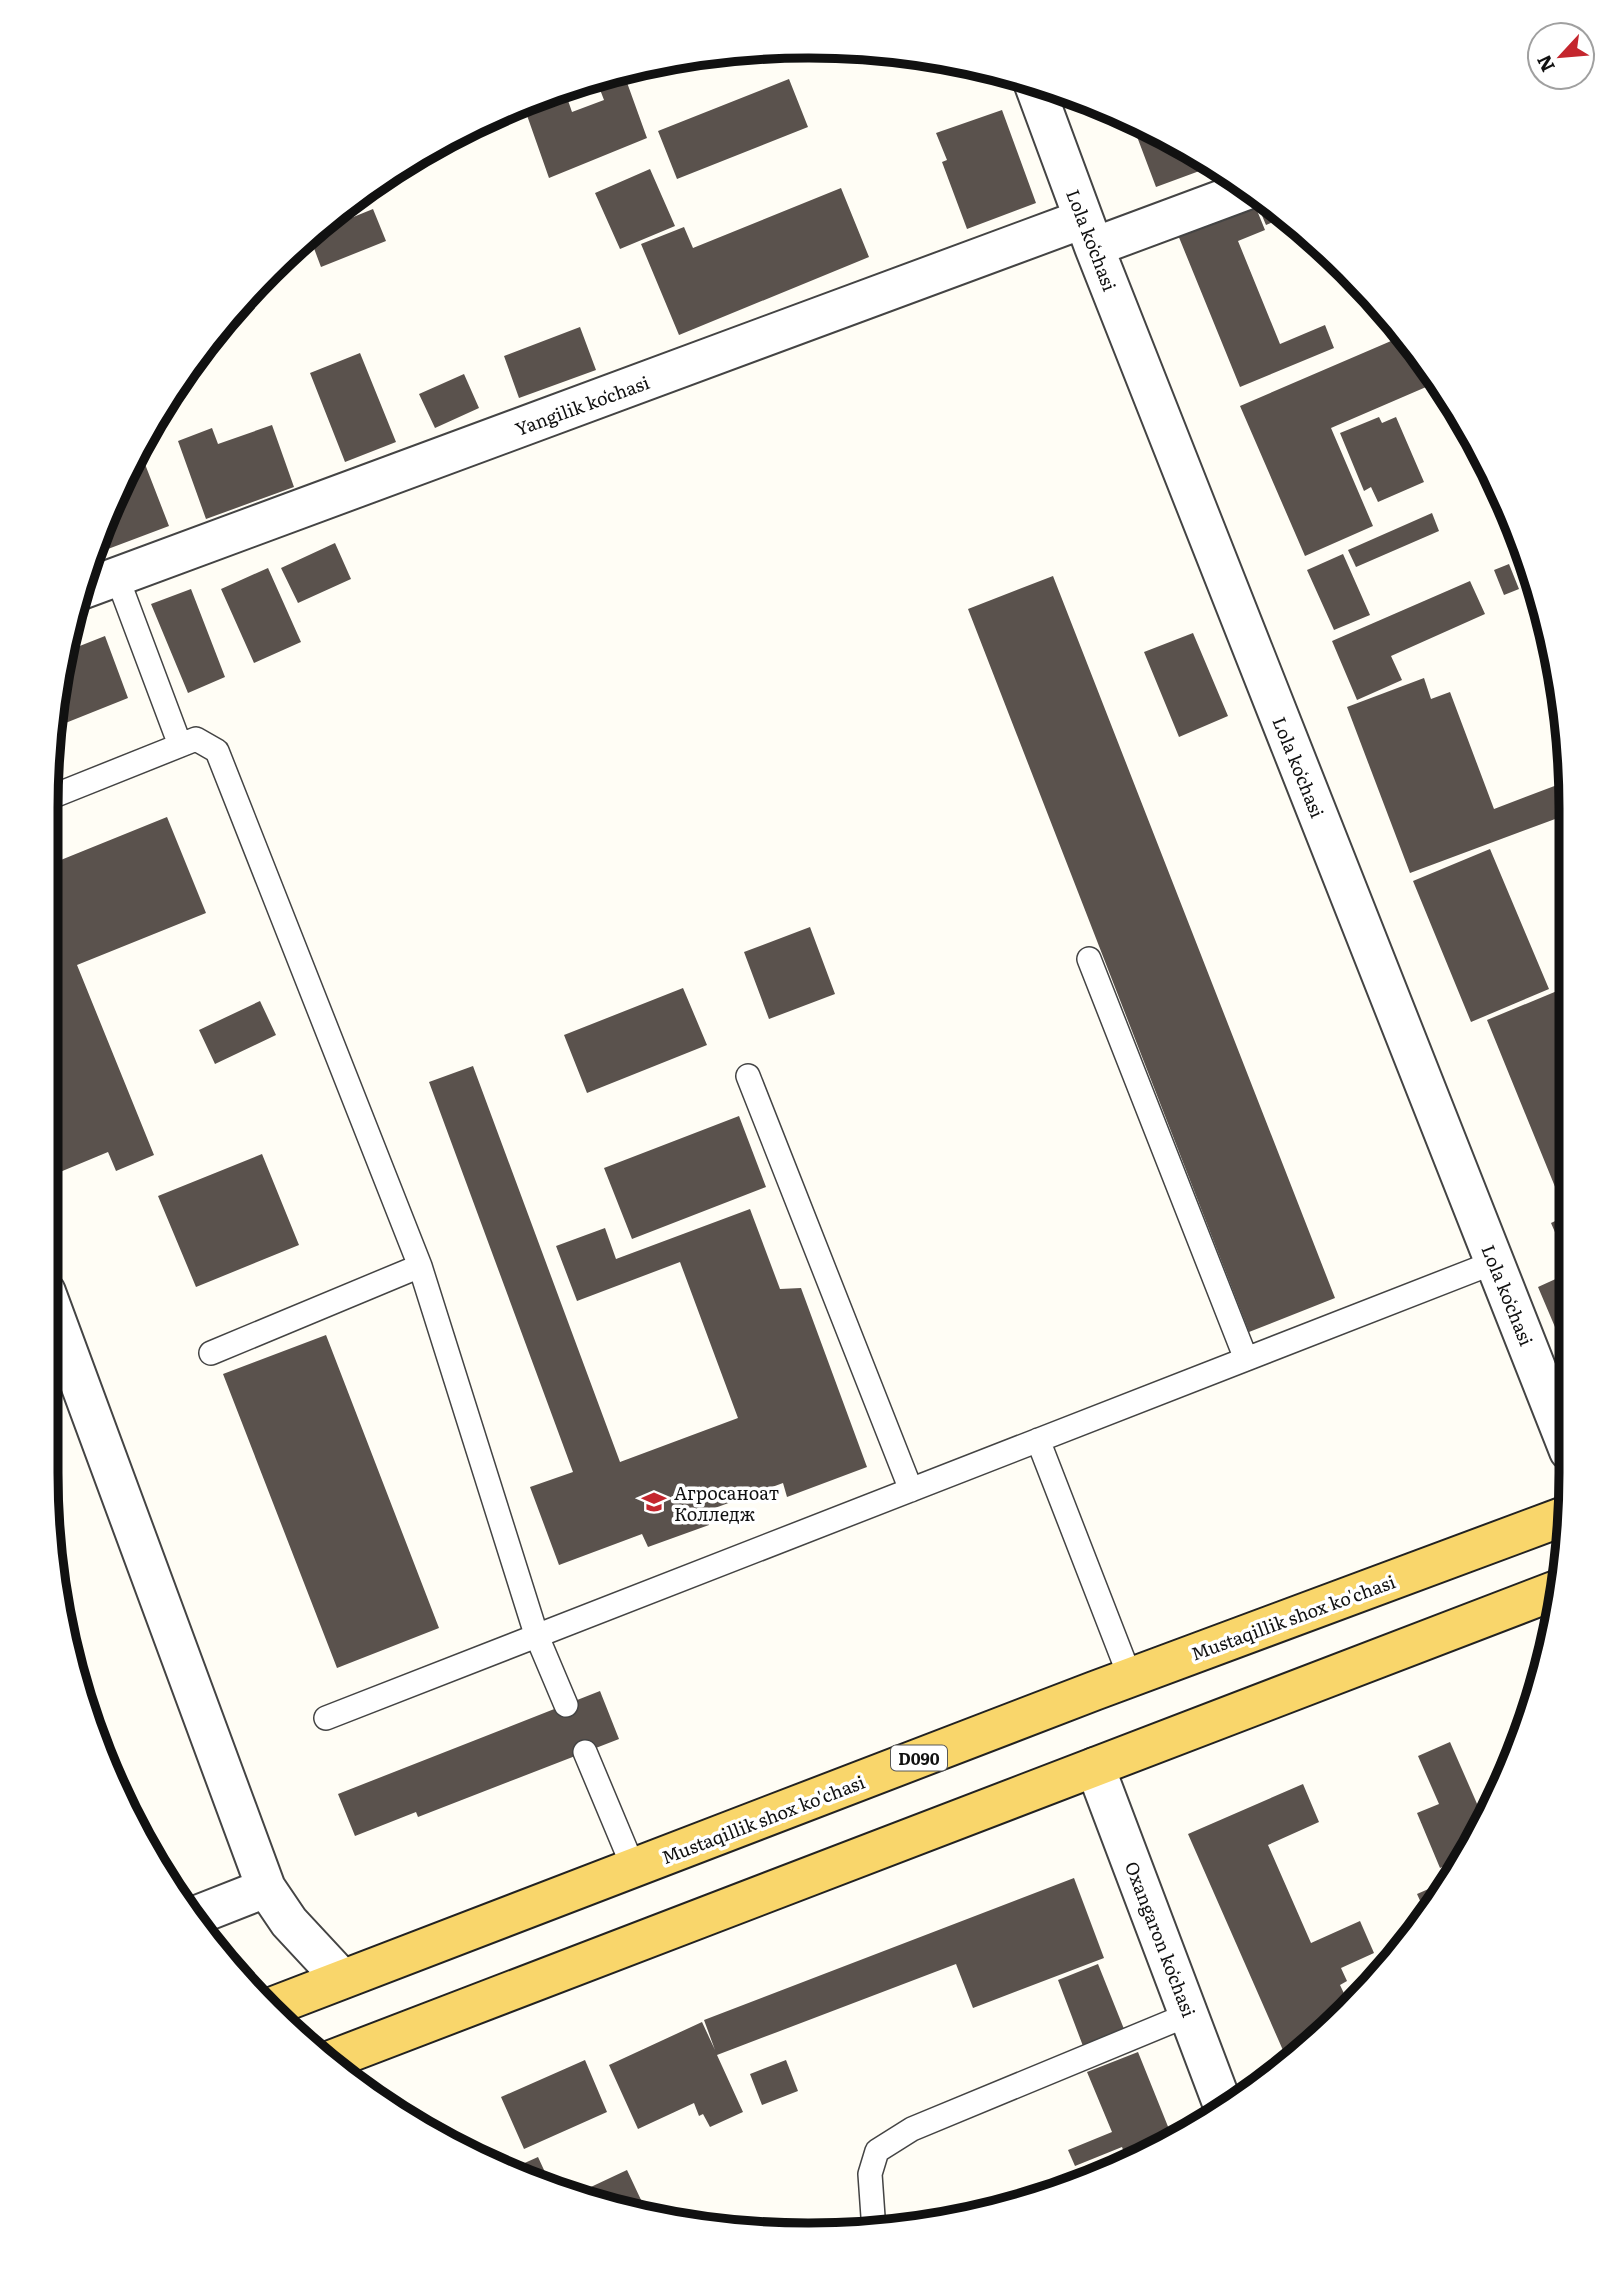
<svg xmlns="http://www.w3.org/2000/svg" width="1617" height="2281" font-family="Literata,serif">
  <rect width="100%" height="100%" fill="#fffdf5"/>
  <path fill="#5a524d" d="M625,77l22,61 -98,40 -26,-74 40,-18 9,26 32,-12 -5,-13z
    M789,79l19,48 -131,52 -19,-48z
    M1002,110l34,93 -69,26 -25,-67 5,-2 -11,-27z
    M1130,118l16,6 67,42 -57,21z
    M650,169l25,57 -55,23 -25,-56z
    M841,188l28,69 -190,78 -38,-91 43,-17 9,21z
    M1269,201l18,15 -21,9 -8,-19z
    M1254,203l11,27 -27,11 42,103 45,-19 9,23 -94,39 -62,-152z
    M373,209l13,32 -65,26 -12,-32z
    M580,327l16,43 -77,28 -15,-42z
    M1405,335l35,46 -109,47 42,98 -68,30 -65,-150z
    M360,353l36,89 -51,20 -35,-89z
    M464,374l15,34 -44,20 -16,-34z
    M1379,417l3,6 14,-6 28,65 -46,20 -7,-15 -7,4 -24,-58z
    M272,425l22,62 -88,32 -28,-78 34,-13 6,16z
    M138,446l31,80 -77,29 11,-38z
    M1432,513l7,18 -83,36 -8,-17z
    M335,543l16,36 -53,24 -17,-35z
    M1523,552l7,26 -2,2 -13,-24z
    M1343,554l27,61 -36,15 -27,-60z
    M1509,564l10,25 -15,6 -10,-25z
    M268,568l33,74 -47,21 -33,-74z
    M1053,576l282,722 -86,34 -281,-723z
    M1470,581l15,33 -94,42 11,24 -45,20 -25,-59z
    M191,589l34,88 -37,16 -37,-89z
    M1193,633l35,83 -49,21 -35,-85z
    M105,636l23,62 -75,30 9,-75z
    M1424,678l7,21 19,-7 44,117 71,-27 1,33 -156,58 -63,-166z
    M167,817l39,96 -129,52 77,190 -38,16 -8,-19 -48,20 -14,-36v-270z
    M1490,849l59,140 -78,33 -58,-141z
    M810,927l25,67 -66,25 -25,-67z
    M683,988l24,57 -120,48 -23,-58z
    M1557,991l10,24 1,181 -8,3 -73,-179z
    M260,1001l16,34 -61,29 -16,-34z
    M473,1066l147,396 118,-44 -58,-156 -103,39 -21,-55 49,-18 11,31 134,-50 30,80 21,-1 66,179 -80,30 -4,-14 -79,29 5,13 -61,22 -6,-13 -83,31 -29,-78 43,-15 -144,-390z
    M739,1116l27,71 -134,52 -28,-71z
    M262,1154l37,91 -103,42 -38,-91z
    M1568,1215v47l-17,-39z
    M1560,1277l9,19v64l-31,-73z
    M326,1335l113,293 -102,40 -114,-294z
    M68,1634l45,110 -14,6 -27,-80z
    M600,1691l19,48 -201,78 -2,-5 -61,24 -17,-42z
    M1450,1742l35,80 -29,47 -3,-7 -13,6 -23,-55 22,-9 -21,-48z
    M1303,1784l16,38 -51,23 43,98 49,-22 14,32 -33,15 6,13 -7,4 9,19 -14,6 3,8 -27,28 -22,18 -101,-230z
    M1074,1878l30,80 -131,50 -17,-44 -239,91 26,57 -33,15 -7,-13 -4,2 -5,-13 -56,26 -29,-64 93,-43 13,28 -11,-30z
    M1449,1880l-12,20 -10,16 -10,-22z
    M1098,1964l26,65 -41,17 -25,-66z
    M1138,2052l35,87 -45,24 -6,-16 -47,19 -7,-16 44,-18 -25,-60z
    M585,2060l22,52 -83,37 -23,-52z
    M786,2060l12,31 -36,14 -12,-31z
    M538,2157l12,26 -41,-13z
    M627,2170l22,47 -71,-24z"/>
  <g fill="none" stroke-linecap="round" stroke-linejoin="round">
    <g stroke="#444" stroke-width="26">
      <path id="lane" d="M117,577l63,168
        M46,799l150,-60 21,12 203,515 116,368 30,71
        M1089,959l157,400
        M748,1076l163,414
        M211,1353l209,-87
        M1038,1440l92,237
        M326,1718l1169,-456
        M585,1752l49,117
        M874,2231l-4,-57 7,-23 35,-22 278,-115"/>
    </g>
    <g stroke="#444" stroke-width="42">
      <path id="street" d="M1033,82l61,165 475,1204
        M1094,247l156,-58
        M81,590l1002,-371
        M46,1292l220,596
        M1095,1767l130,344
        M192,1917l74,-29 23,34 53,57"/>
    </g>
    <g stroke="#222" stroke-width="42">
      <path id="primary" d="M271,2007l823,-316 476,-177
        M328,2061l1231,-472"/>
    </g>
    <use href="#lane" stroke="#fff" stroke-width="23"/>
    <use href="#street" stroke="#fff" stroke-width="38"/>
    <use href="#primary" stroke="#f9d66b" stroke-width="38"/>
  </g>
  <defs>
    <g id="university-bare" transform="scale(1.89)"><path d="M0-5L7-2L0 1L-7-2ZM-4 1L0 2.5L4 1V4Q0 6-4 4Z" fill="#c4262e" stroke="#fff" stroke-width="2.5" paint-order="stroke"/></g>
  </defs>
  <g fill-rule="evenodd">
    <use href="#university-bare" x="654" y="1502"/>
  </g>
  <g text-anchor="middle" dominant-baseline="central" stroke-width="7" stroke-linejoin="round" paint-order="stroke">
    <rect fill="#fff" stroke="#585858" stroke-width="2" x="891" y="1745.5" width="56" height="25" rx="5"/>
    <g font-size="16" font-weight="bold" fill="#111">
      <text x="919" y="1758">D090</text>
    </g>
    <g font-size="18" fill="#111" stroke="#fff">
      <text transform="translate(1092 240) rotate(69)">Lola koʻchasi</text>
      <text transform="translate(582 405) rotate(-20)">Yangilik koʻchasi</text>
      <text transform="translate(1299 767) rotate(68)">Lola koʻchasi</text>
      <text transform="translate(1508 1295) rotate(68)">Lola koʻchasi</text>
      <text transform="translate(1293 1617) rotate(-20)">Mustaqillik shox ko'chasi</text>
      <text transform="translate(763 1819) rotate(-21)">Mustaqillik shox ko'chasi</text>
      <text transform="translate(1161 1939) rotate(69)">Oxangaron koʻchasi</text>
    </g>
    <g font-size="18" fill="#111" stroke="#fff" text-anchor="start">
      <text x="674" y="1492">Агросаноат<tspan x="674" dy="21">Колледж</tspan></text>
    </g>
  </g>
  <path d="M0 0H1617V2281H0ZM808 58H809A750 750 0 0 1 1559 808V1473A750 750 0 0 1 809 2223H808A750 750 0 0 1 58 1473V808A750 750 0 0 1 808 58Z" fill="#fff" fill-rule="evenodd"/>
  <path fill="none" stroke="#111" stroke-width="9" d="M808 58H809A750 750 0 0 1 1559 808V1473A750 750 0 0 1 809 2223H808A750 750 0 0 1 58 1473V808A750 750 0 0 1 808 58Z"/>
  <g transform="translate(1561 56) rotate(244)"><circle r="33" fill="#ffffff" stroke="#a0a0a0" stroke-width="2"/>
  <path d="M0-5L12 26L0 18L-12 26Z" fill="#c4262e"/>
  <text y="-10" font-size="19" font-weight="bold" text-anchor="middle" fill="#111111">N</text>
  </g>
</svg>
